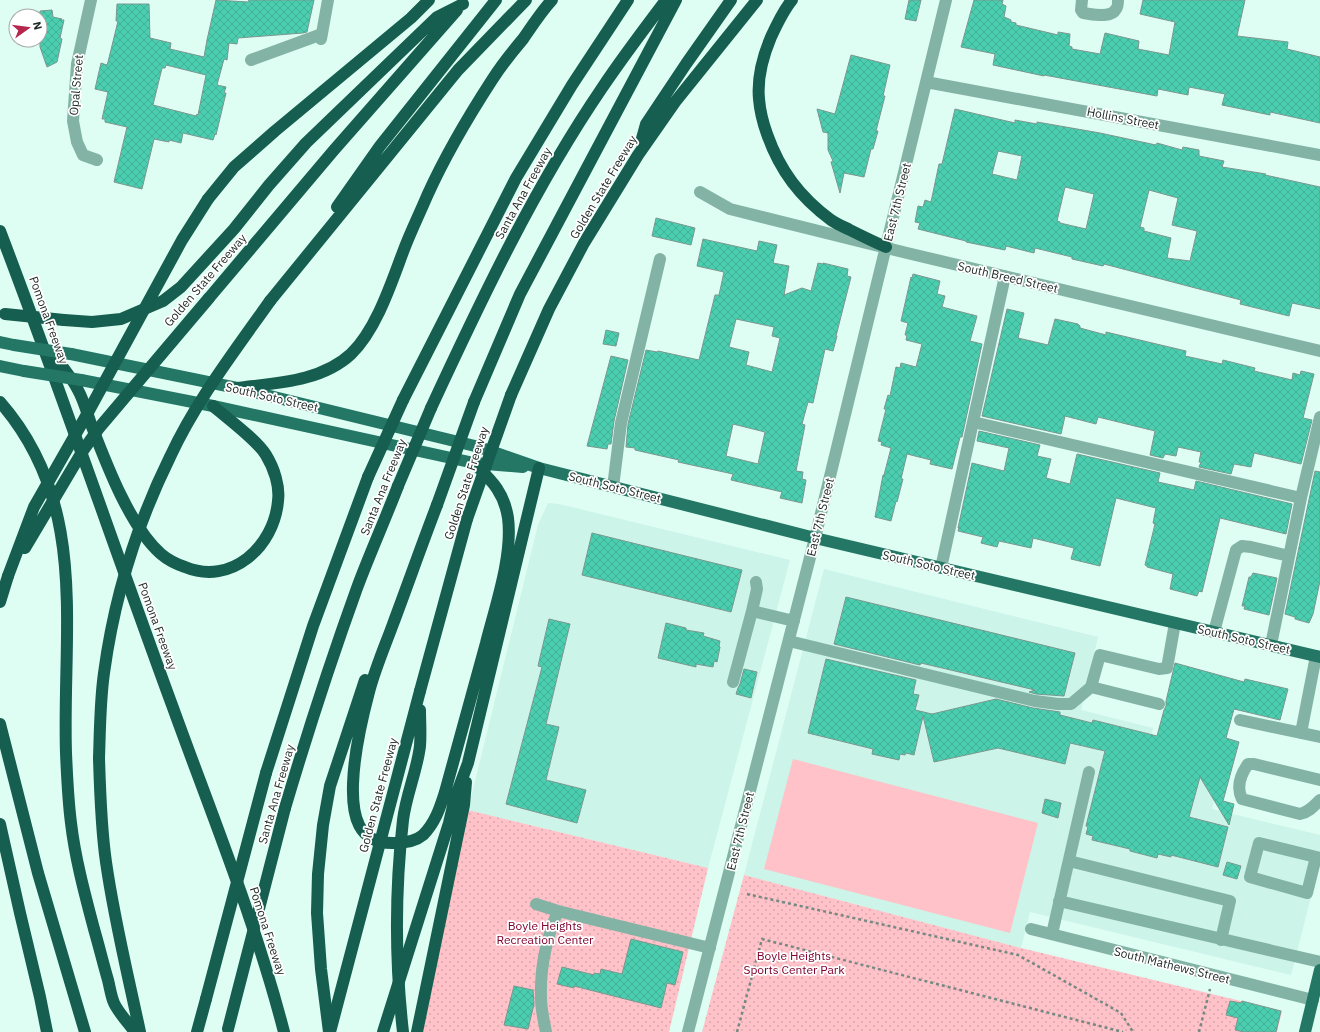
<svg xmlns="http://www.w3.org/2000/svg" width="1320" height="1032" font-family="'IBM Plex Sans',sans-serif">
  <defs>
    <pattern id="park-dots" width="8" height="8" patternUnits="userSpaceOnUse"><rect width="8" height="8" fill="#ffc2c8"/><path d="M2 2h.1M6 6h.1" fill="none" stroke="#daa7ac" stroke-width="1.8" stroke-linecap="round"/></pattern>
    <pattern id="building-cross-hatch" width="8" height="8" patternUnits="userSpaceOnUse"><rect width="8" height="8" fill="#4bceb0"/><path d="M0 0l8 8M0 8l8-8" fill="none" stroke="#41b197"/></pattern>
  </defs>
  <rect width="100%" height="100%" fill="#defdf3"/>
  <path fill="#ccf4e8" d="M548,503l11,1 231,56 -82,308 -240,-58 70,-285z
    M824,569l274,68 -17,73 72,18 -8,30 74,19 -7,32 108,26v27l-29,113 -261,-63 -9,36 -277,-73z"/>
  <path fill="#ffc2c8" d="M793,759l245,64 -28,110 -246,-64z"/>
  <path fill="url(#park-dots)" d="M468,810l240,58 -39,164h-246z
    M744,875l277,73 261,63 -5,21h-575z"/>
  <path fill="url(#building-cross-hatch)" stroke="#7a978e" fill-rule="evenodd" d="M216,0l32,2 1,-2h65l-7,32 -4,1 -65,5 -1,6 -8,-1 -2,17 -3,-1 -7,26 9,2 -2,6h2l-10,42 -1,-1 -2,6 -30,-7 -2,10 -12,-3v2l-15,-3 -12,50 -28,-7 13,-55 -22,-5v-3h-3l6,-27 -13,-3 6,-26 6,2 1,-3 10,-41h-2l1,-17h32l1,34 21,5 -1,6 34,8 3,-17zM166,65l40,10 -8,40 -1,-1 -1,2 -43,-11 9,-37h3z
    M909,0h12l-5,21 -11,-2z
    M974,0h29l-1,4 4,2 -2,11 5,2 2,1v2l5,1v2l42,10v-3l12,2 -1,12 3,1v2l28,5 5,-21 34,8 -1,8 31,6 6,-33 -35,-8 3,-14h102l-8,36 51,6 -1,7 33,8v66l-50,-11v3l-48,-10 3,-11 -36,-7 -1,8 -30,-6 -1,7 -113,-21v1l-51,-11 2,-11 -34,-7z
    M52,10l1,7 9,2 -1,1h3l-4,18 2,1 -5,23 -10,5 -7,-20v-36z
    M851,55l39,10 -7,31h2l-9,35h2l-5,18h-2l-7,28 -20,-4 -4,20 -9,-31 2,-1 -5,-11v-17l-5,-1 -6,-23 18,5z
    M955,109l60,14v-3l22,4v-2l63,11 56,12 1,-2 25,7 1,-3 16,3v6l25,5 -2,6 44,7 -1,1 55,12v122l-28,-6 -3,13 -49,-12 1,-4 -137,-36 -1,2 -31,-7v-2l-37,-9 -1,5 -28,-7 -1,4 -39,-8v-1l-48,-12 2,-6 -5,-1 3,-16 5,1 2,-7 6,2 8,-38h3zM998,151l24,5 -5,24 -25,-6zM1065,187l29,7 -8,35 -26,-6v-1l-3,-1zM1149,190l29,8 -6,27 25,6 -7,30 -23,-3 4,-20 -27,-7v-3l-4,-1z
    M656,218l39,10 -4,17 -39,-9z
    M703,239l54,12 2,-10 18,4 -4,18 16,3 -5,29 18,-7 9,3 7,-28 5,1v-1l25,6 -1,7 4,1 -15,59h1l-4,15 -8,-2 -12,54 -5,-1 -6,22 3,1 -9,46 7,1 -1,7 4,1 -4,23 -22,-5 2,-6 -51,-12 2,-6 -55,-12 1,-2 -44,-10v-2l-9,-1 2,-23 18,-74 11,2 1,-1 41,9 16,-65h4l5,-23 -27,-6zM736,319l38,8 -2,9 8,2 -8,34 -26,-7 3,-13 -20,-5zM733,424l32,8 -7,32 -32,-8z
    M913,274l27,7 -3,13 8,2 -3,11 35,9 -7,25 12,3 -20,93h-2l-8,32 -22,-5 1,-4 -24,-6 -6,25h2l-6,23 -1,-1 -5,20 -16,-4 8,-42h1l7,-27 -10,-3 1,-3 -4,-1 8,-32h-2l4,-14 2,1 6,-29 4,1 1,-5 15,4 6,-23 -16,-4 1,-5h-2l3,-12 -7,-2 10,-44 1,1z
    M1007,309l17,4 -6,25 30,7 7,-26 23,5 2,2v2l26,7v-3l80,19 -1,5 37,8 1,-4 32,8 -1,3 38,9 1,-7 7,2 1,-4 13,3 -11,44 9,2 -11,44 -47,-11 -3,14 -17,-3 -3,10 -32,-7 2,-5h-2l2,-10 -23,-5 -2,9 -11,-2 -2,4 -13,-3 5,-24 -57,-14 -2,7 -31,-8 -4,18 -79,-18z
    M606,330l13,3 -3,13 -13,-2z
    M611,356l17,4 -14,61 -3,23h-3l-1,5 -20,-3z
    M979,431l61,14 -3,11 14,3 -5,19 24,6 7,-30 83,19 -2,9 36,8 2,-9 96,23 -6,30 -66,-16 -18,74 -3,-1 -2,5 -27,-7 3,-15 -26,-7v-1l-2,-1 10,-41 -2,-1 3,-15 -40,-10 -16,68 -29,-7 3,-11 -41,-10 -2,10 -32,-7 -2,6 -16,-4 2,-6 -25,-6 1,-3h-1l14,-65 32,8 5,-23 -32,-7z
    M1315,471l5,1v109l-7,33 -4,9 -14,-4v-2l-10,-3z
    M592,533l150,37 -11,42 -149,-37z
    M1253,573l24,5 -8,37 -25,-6 1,-3h-3l7,-29h2z
    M846,597l229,56 -11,43 -28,-2 -7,-2 6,-2 -114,-27 -1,2 -86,-21z
    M549,619l21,5 -24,100 13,3 -13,53 40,10 -9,33 -71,-19 36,-137 -4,-1z
    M666,623l20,5v2l18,3 -1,3 17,5 -1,5 1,1 -3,15 -3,-1 -1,6 -17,-3v3l-38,-9z
    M826,659l90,21 -3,14 6,1 -4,15 17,4 64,-15 37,9 27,4v3l32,8 1,-3 64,16 7,-26 2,-4v-5l9,-38 69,19 1,-3 43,10 -8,31 -46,-11 -8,29 13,4 -16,59 11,3 -5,21 -29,-48 -11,40 39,10 -10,40 -47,-12v2l-13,-3 -1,4 -27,-7v-2l-38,-9 1,-4 -7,-2 2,-7 -2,-1 19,-75 -35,-8 -5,21 -67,-16 -64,14 -11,-46 -9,39 -8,-2 -1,2 -5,-1 -1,6 -27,-6 1,-5 -65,-16z
    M744,669l13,3 -6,26 -15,-4 2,-6 2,-4z
    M1045,799l16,4 -3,15 -16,-5z
    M1227,862l14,4 -4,13 -14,-4z
    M631,939l52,13 -8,33 -8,-2 -6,25 -87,-22v2l-17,-4 5,-17 32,8v-2l6,1 1,-5 21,5z
    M514,986l19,4 1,14 -6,25 -24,-4z
    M1230,1001l11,2 1,-2 39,10 -5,21h-32l-9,-2 3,-12 -12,-3z"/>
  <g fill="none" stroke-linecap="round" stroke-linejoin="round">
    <path stroke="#758983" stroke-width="2.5" stroke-dasharray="3 3" stroke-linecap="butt" d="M747,894l271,61 103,58 12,19
      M737,1032l25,-93 361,93
      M1199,1032l11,-43"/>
    <path stroke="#83b3a5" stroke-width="12" d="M91,0l-14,64 -4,57 4,21 6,13 14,5
      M1082,0l-1,10 2,3c9,1 28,6 33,-4 2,-2 2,-6 2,-9
      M321,39l7,-39
      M251,60l71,-26
      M926,82l394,73
      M700,192l30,17 177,44 413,98
      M973,422l328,76
      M613,487l8,-64 39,-164
      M941,568l64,-292
      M752,611l5,-22 -1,-7
      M1214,632l22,-82 6,-4 9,1 38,9
      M789,641l246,60 23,3h13l20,-17 9,-32 59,14 8,-1 8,-45
      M1271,645l30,-147 19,-81
      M733,682l19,-71 42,10
      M1091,687l68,17
      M1240,720l80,17
      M1301,733l15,-77
      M1320,780l-66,-16h-6c-7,10 -12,23 -6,35l58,15c9,-2 14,-8 20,-14
      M1316,857l-9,36 -57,-16 9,-34 61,15
      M1069,861l161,40 -9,39
      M1059,901l261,61
      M536,904l22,7 152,37
      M1031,929l282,71
      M1052,934l37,-162
      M546,1032c-2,-11 -5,-22 -5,-34 -1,-31 5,-59 17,-87
      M688,1032l127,-494 131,-538"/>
    <path stroke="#257765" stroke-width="12" d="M0,342l14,3
      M71,354l166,34 242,59 60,21 276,70 505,119
      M0,366l24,5
      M81,380l132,26 261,57 49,4
      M1305,1032l15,-62"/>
    <path stroke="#165e4f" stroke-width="12" d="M792,0c-9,11 -15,24 -21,37 -8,19 -14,41 -12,62 1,12 4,24 8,35 13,37 33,63 64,86 6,4 13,7 19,10 12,6 24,12 36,17
      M641,142l5,-18 40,-60 45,-64
      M208,199l26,-32 41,-36 136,-113 18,-18
      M337,207l43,-61 116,-146
      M0,231c60,157 114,316 172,474 39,108 83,215 112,327
      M209,298l125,-148 123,-140
      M270,301l188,-231 68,-70
      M64,320l28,2 29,-3 42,-18 18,-14 53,-58 35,-44 37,-42 131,-126 26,-13
      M50,351c9,11 22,27 28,39 6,11 9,23 13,34 15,39 39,103 70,130 7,6 15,10 24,13 46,19 89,-20 93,-66 2,-15 -4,-33 -12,-46 -9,-15 -39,-37 -53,-49
      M237,388c38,-5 84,-6 114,-34 25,-24 40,-70 52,-102 7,-19 16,-37 24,-56 18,-40 41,-79 65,-116 9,-14 20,-28 31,-41 9,-13 18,-27 29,-39
      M511,395l38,-86 35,-66 54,-88 37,-53 82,-102
      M403,400l113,-222 56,-93 56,-85
      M0,402c90,103 62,227 66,351 1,23 2,47 5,70 4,35 14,72 23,106 5,17 9,34 14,51 2,8 3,16 6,23 4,9 15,21 21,29
      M474,402l46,-108 156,-294
      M431,408c51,-110 103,-220 171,-320 20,-30 42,-59 64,-88
      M437,505c-15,39 -29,79 -44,119 -8,22 -18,45 -24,68 -8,30 -15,61 -16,92 -1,31 4,60 41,59 10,0 22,-2 29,-8 12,-12 17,-27 22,-43 13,-49 27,-99 41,-149 9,-36 27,-87 22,-125 -4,-26 -16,-37 -34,-55
      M0,602l8,-26
      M420,691l47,-172
      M0,724l38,149 47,159
      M99,758c1,34 2,70 7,104 8,57 22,113 34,170
      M266,773l47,-147 55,-149
      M285,808c22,-74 46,-148 72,-220 13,-35 28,-68 41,-102
      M0,824l20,89 20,84 7,35
      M197,1032l9,-33
      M329,1032l-8,-63 -4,-56 1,-39 5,-49 7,-39 35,-106
      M383,1032l66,-209 6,-25 13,-35 71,-295
      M417,1032l47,-227 2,-23"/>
    <path stroke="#257765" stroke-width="12" d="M14,345l57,9
      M24,371l57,9"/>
    <path stroke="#165e4f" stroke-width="12" d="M5,314l59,6
      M368,477l35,-77
      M398,486l33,-78
      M437,505l37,-103
      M467,519l44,-124
      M25,548l57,-96 17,-24 110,-130
      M8,576l26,-69 52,-91 96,-176 26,-41
      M99,758c1,-28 1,-57 5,-85 10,-74 33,-149 66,-216 26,-56 64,-105 100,-156
      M206,999l60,-226
      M228,1029l57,-221
      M330,1032l90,-341
      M403,1032c-8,-70 -8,-142 0,-212 3,-25 14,-49 17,-74 1,-12 0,-24 0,-36"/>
  </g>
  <g text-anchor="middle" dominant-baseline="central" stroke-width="3.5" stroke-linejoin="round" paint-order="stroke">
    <g font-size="12" fill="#1c2724" stroke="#fff">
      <text transform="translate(76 85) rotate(-85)">Opal Street</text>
      <text transform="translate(1123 118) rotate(11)">Hollins Street</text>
      <text transform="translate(603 187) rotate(-59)">Golden State Freeway</text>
      <text transform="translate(523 193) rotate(-61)">Santa Ana Freeway</text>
      <text transform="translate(897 202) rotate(-76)">East 7th Street</text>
      <text transform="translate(1008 277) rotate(13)">South Breed Street</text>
      <text transform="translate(205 280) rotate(-49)">Golden State Freeway</text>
      <text transform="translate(49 320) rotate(70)">Pomona Freeway</text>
      <text transform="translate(272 397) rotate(13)">South Soto Street</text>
      <text transform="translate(466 483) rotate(-72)">Golden State Freeway</text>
      <text transform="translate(383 487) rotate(-68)">Santa Ana Freeway</text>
      <text transform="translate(615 487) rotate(14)">South Soto Street</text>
      <text transform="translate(820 517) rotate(-76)">East 7th Street</text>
      <text transform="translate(929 565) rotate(13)">South Soto Street</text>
      <text transform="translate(158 626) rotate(70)">Pomona Freeway</text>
      <text transform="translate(1244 639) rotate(13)">South Soto Street</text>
      <text transform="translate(276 794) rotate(-74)">Santa Ana Freeway</text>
      <text transform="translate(378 795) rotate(-75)">Golden State Freeway</text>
      <text transform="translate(740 831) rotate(-76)">East 7th Street</text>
      <text transform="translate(268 931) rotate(72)">Pomona Freeway</text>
      <text transform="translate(1172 965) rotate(14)">South Mathews Street</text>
    </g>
    <g font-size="12" fill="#80012d" stroke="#fff">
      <text x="545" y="925">Boyle Heights<tspan x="545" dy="14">Recreation Center</tspan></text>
      <text x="794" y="955">Boyle Heights<tspan x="794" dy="14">Sports Center Park</tspan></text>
    </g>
  </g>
  <g transform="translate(28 28) rotate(76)"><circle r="19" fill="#ffffff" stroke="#a4a9a7"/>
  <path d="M0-3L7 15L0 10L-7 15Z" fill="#b6254b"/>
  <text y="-6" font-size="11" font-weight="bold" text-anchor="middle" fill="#1c2724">N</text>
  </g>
</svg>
